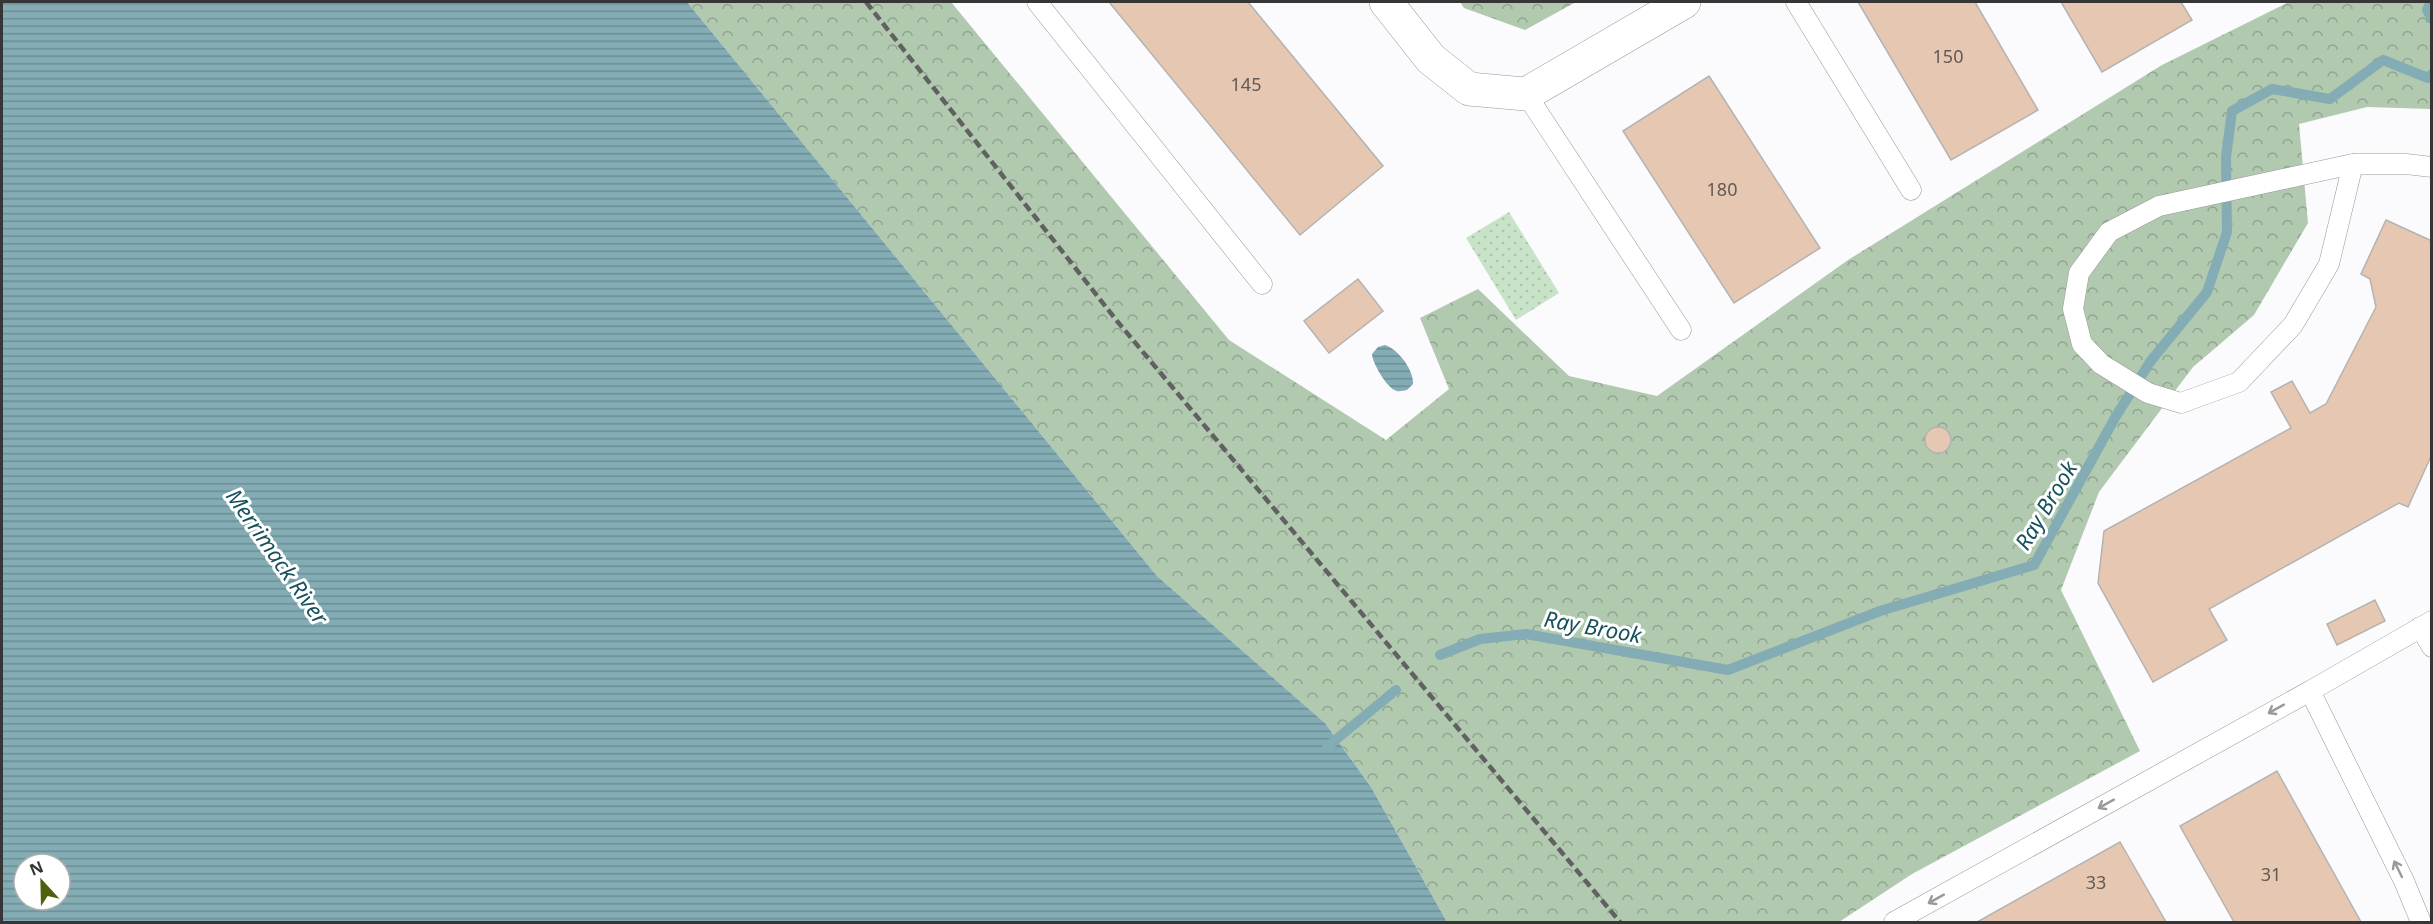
<svg xmlns="http://www.w3.org/2000/svg" width="2433" height="924" font-family="'Noto Sans',sans-serif">
  <defs>
    <pattern id="forest-crowns" width="20" height="18" patternUnits="userSpaceOnUse" patternTransform="scale(1.5)"><rect width="20" height="18" fill="#b0c9af"/><path d="M2 6a3 3 0 1 1 6 0M12 15a3 3 0 1 1 6 0" fill="none" stroke="#90a48f"/></pattern>
    <pattern id="park-dots" width="8" height="8" patternUnits="userSpaceOnUse" patternTransform="scale(1.5)"><rect width="8" height="8" fill="#c9e3c8"/><path d="M2 2h.1M6 6h.1" fill="none" stroke="#adc3ac" stroke-width="1.8" stroke-linecap="round"/></pattern>
    <pattern id="water-rules" width="6" height="5" patternUnits="userSpaceOnUse" patternTransform="scale(1.5)"><rect width="6" height="5" fill="#83acb5"/><path d="M0 2.5h6" fill="none" stroke="#6c8d94"/></pattern>
  </defs>
  <rect width="100%" height="100%" fill="#fbfafd"/>
  <path fill="url(#forest-crowns)" d="M687,2h264l278,338 157,100 63,-51 -29,-71 58,-29 91,87 88,20 191,-136 314,-195 127,-63h142v107l-64,-2 -68,17 9,99 -54,92 -61,52 -94,125 -38,98 79,161 -228,123 -73,48h-392l-76,-135 -46,-64 -168,-147z
    M1460,2h116l-51,28 -61,-22z"/>
  <path fill="url(#park-dots)" d="M1509,212l50,81 -43,27 -50,-82z"/>
  <path fill="url(#water-rules)" fill-rule="evenodd" d="M2,2h685l470,574 168,147 46,64 76,135h-1445zM24,864h36v36h-36z
    M1385,345c13,4 29,25 28,39l-6,6c-1,0 -9,2 -10,1 -10,-2 -25,-29 -25,-37l6,-7z"/>
  <g fill="none" stroke-linecap="round" stroke-linejoin="round">
    <path stroke="#83acb5" stroke-width="10" d="M2431,2l-4,8 5,9
      M1440,655l40,-16 46,-5 202,36 152,-59 154,-46 82,-149 34,-54 57,-70 20,-60 -1,-75 6,-46 40,-22 58,10 53,-39 45,18 4,-4
      M1327,747l69,-57"/>
  </g>
  <path fill="#e6c7b2" stroke="#b5b3b1" stroke-width="1.5" d="M1109,2h139l135,164 -83,69z
    M1858,2h117l63,108 -87,50z
    M2061,2h120l11,18 -90,52z
    M1709,76l111,172 -86,55 -111,-172z
    M2386,220l46,21v213l-24,53 -9,-4 -190,106 18,31 -74,42 -55,-99 6,-52 187,-103 -20,-36 21,-11 18,32 16,-9 50,-97 -6,-28 -9,-5z
    M1358,279l25,32 -54,42 -25,-32z
    M1925 440a13 13 0 1 1 26 0a13 13 0 1 1-26 0Z
    M2375,600l10,21 -48,24 -10,-21z
    M2277,771l84,151h-127l-54,-96z
    M2120,842l46,80h-189z"/>
  <g fill="none" stroke-linecap="round" stroke-linejoin="round">
    <g stroke="#979799" stroke-width="21">
      <path id="service" d="M1037,2l225,282
        M1796,2l115,188
        M1526,94l155,236
        M2353,164l-24,100 -36,61 -54,57 -58,21 -33,-10 -47,-29 -19,-20 -9,-35 6,-36 30,-41 50,-26 194,-42h53l26,3
        M2420,627l12,20
        M2310,691l122,-70
        M1894,922l416,-231 94,190 17,41"/>
    </g>
    <g stroke="#979799" stroke-width="34">
      <path id="minor" d="M1386,2l45,57 38,30 57,5 158,-92"/>
    </g>
    <use href="#service" stroke="#fff" stroke-width="20"/>
    <use href="#minor" stroke="#fff" stroke-width="33"/>
    <path stroke="#616162" stroke-width="4.5" stroke-dasharray="9 4.5" stroke-linecap="butt" d="M866,2l251,319 503,601"/>
  </g>
  <defs><path id="oneway-shaft" d="M-6 0H5M1.5-3L5.5 0L1.5 3" fill="none" stroke-width="1.6" stroke-linecap="round" stroke-linejoin="round" transform="scale(1.5)"/></defs>
  <g stroke="#9a9a9b">
    <use href="#oneway-shaft" transform="translate(2276 709) rotate(151)"/>
    <use href="#oneway-shaft" transform="translate(2106 804) rotate(151)"/>
    <use href="#oneway-shaft" transform="translate(2398 869) rotate(-116)"/>
    <use href="#oneway-shaft" transform="translate(1936 899) rotate(151)"/>
  </g>
  <g text-anchor="middle" dominant-baseline="central" stroke-width="6" stroke-linejoin="round" paint-order="stroke">
    <g font-size="18" fill="#625a56">
      <text x="1948" y="56">150</text>
      <text x="1246" y="84">145</text>
      <text x="1722" y="189">180</text>
      <text x="2271" y="874">31</text>
      <text x="2096" y="882">33</text>
    </g>
    <g font-size="22" font-style="italic" fill="#17515c" stroke="#fff">
      <text transform="translate(2045 505) rotate(-59)">Ray Brook</text>
      <text transform="translate(278 556) rotate(55)">Merrimack River</text>
      <text transform="translate(1593 626) rotate(10)">Ray Brook</text>
    </g>
  </g>
  <rect width="2433" height="924" fill="none" stroke="#363637" stroke-width="6"/>
  <g transform="translate(42 882) rotate(338)"><circle r="28" fill="#ffffff" stroke="#afafaf" stroke-width="1.5"/>
  <path d="M0-4.5L10 22L0 15L-10 22Z" fill="#4d620c"/>
  <text y="-9" font-size="16" font-weight="bold" text-anchor="middle" fill="#363637">N</text>
  </g>
</svg>
